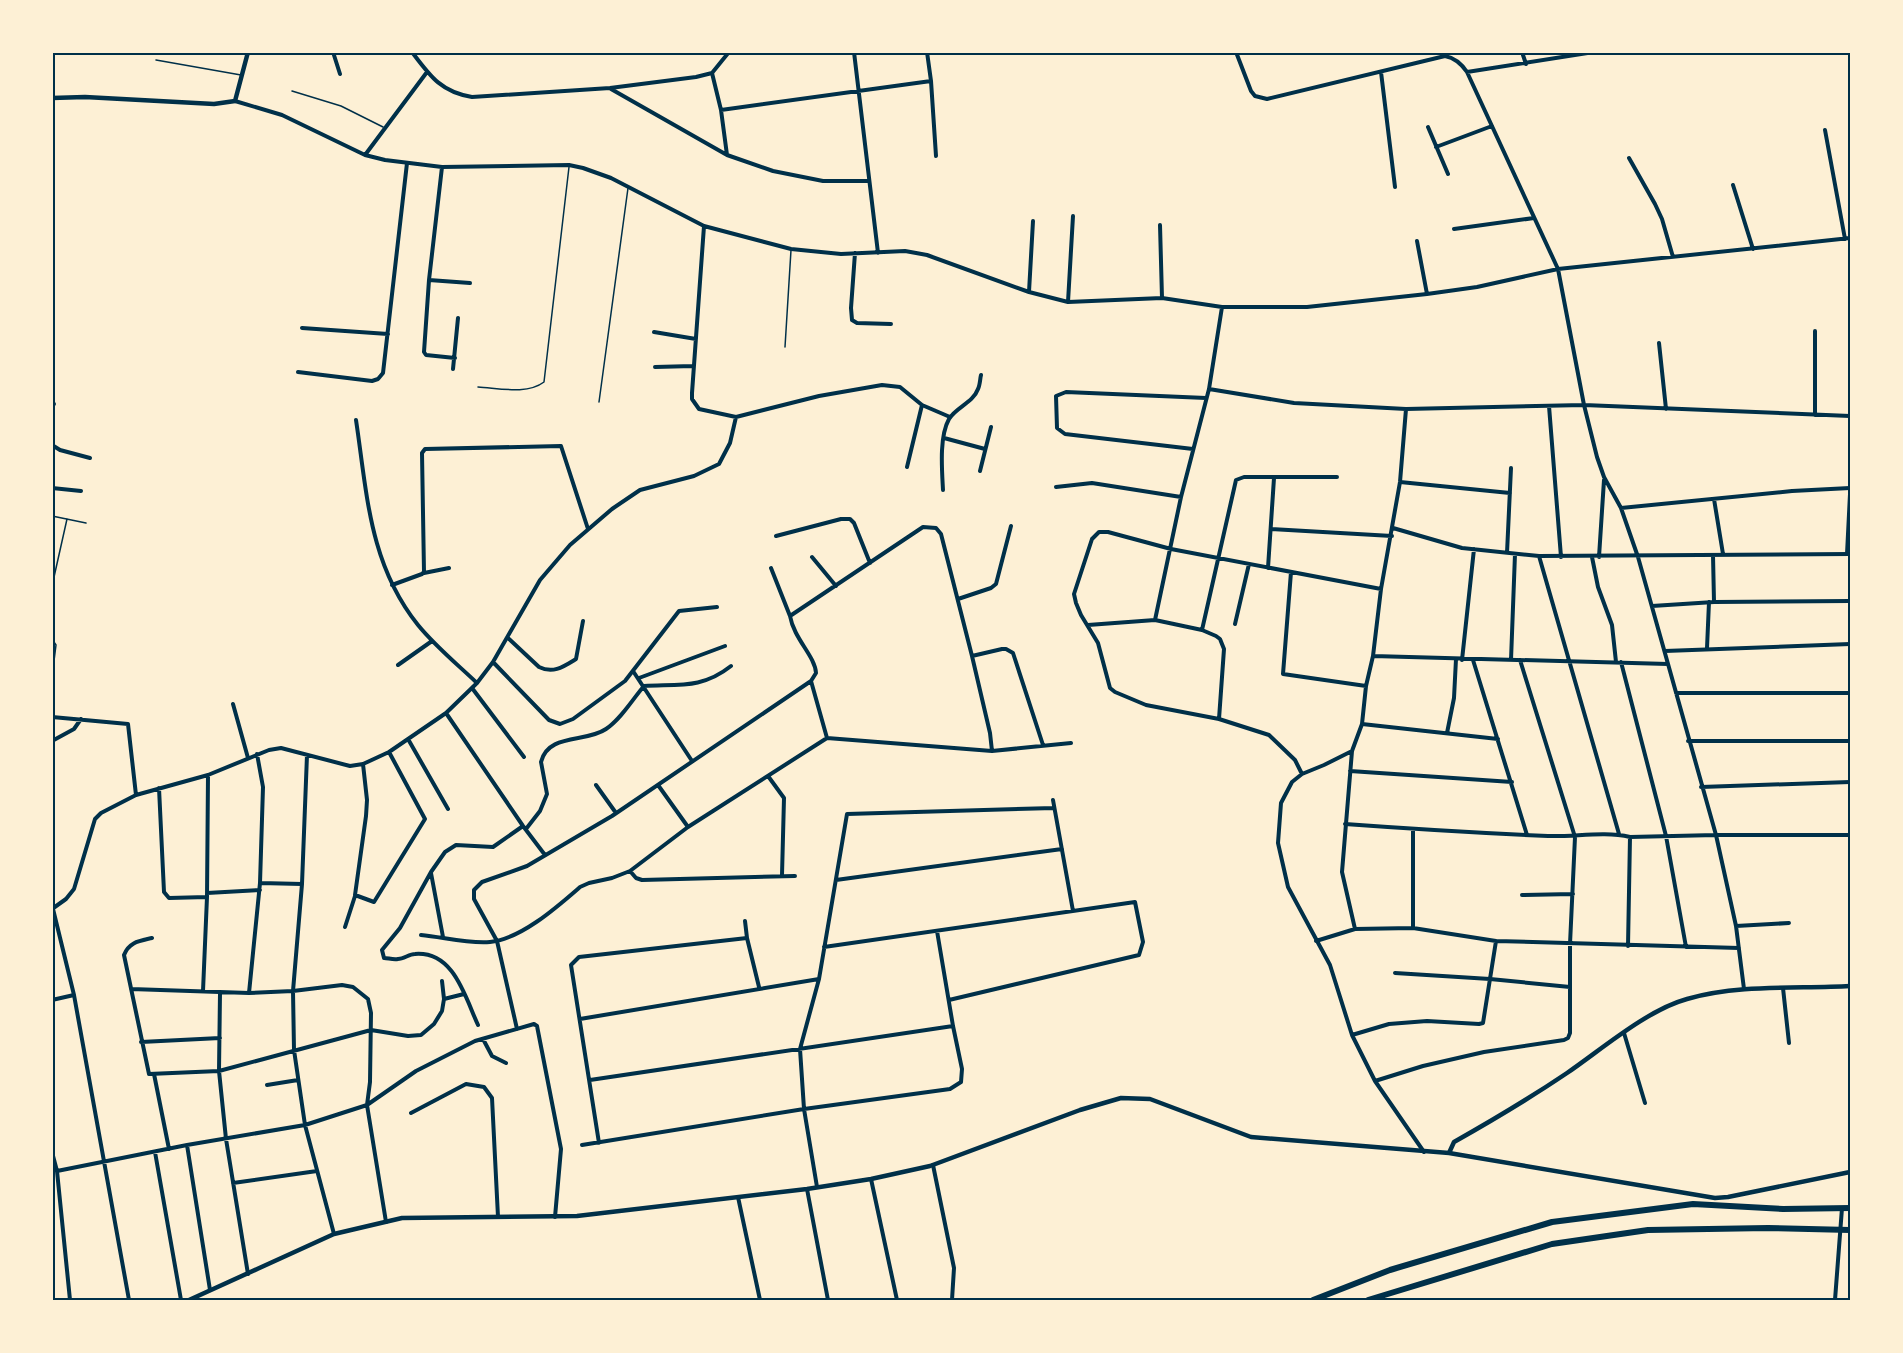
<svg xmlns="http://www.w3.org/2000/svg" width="1903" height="1353" font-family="Raleway,sans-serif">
  <rect width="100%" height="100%" fill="#fdf0d5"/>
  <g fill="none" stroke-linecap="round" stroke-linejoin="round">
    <path stroke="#003049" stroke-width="1.5" d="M156,60l85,15
      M292,91l49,15 42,21
      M785,347l6,-97
      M478,387c20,1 49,8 66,-5l25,-215
      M599,402l29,-214
      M52,516l34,7
      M52,586l15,-67
      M52,639l4,6 -2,16"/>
    <path stroke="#003049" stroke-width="4" d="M333,52l7,22
      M412,52c18,24 29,40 60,45l138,-9 86,-11 16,-4 17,-21
      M854,52l24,201
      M927,52l4,29 5,75
      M1236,52l15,39 4,5 12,3 178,-43c10,2 16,7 22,16l91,197 26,136 13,52 7,20 17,31 17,49 78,278 20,91 8,63
      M1522,52l4,12
      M1381,72l14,115
      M1467,72l127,-20
      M712,73l9,37 6,45
      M611,89l116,66 46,16 50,10h45
      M235,101l47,14 83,40 20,5 57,7 127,-2 14,3 28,10 93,48 87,23 50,5 64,-3 22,4 102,37 39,10 94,-4 60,9h85l120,-13 50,-7 81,-18 292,-31
      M721,110l210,-29
      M1428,127l20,47
      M1825,130l20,109
      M1436,147l56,-21
      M365,155l62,-83
      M1629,158l26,46 7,15 11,38
      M442,167l-13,113 -5,72 2,3 29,3
      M1733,185l20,64
      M1160,225l2,73
      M704,226l-12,167v6l7,10 37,8 83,-21 63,-11 18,2 22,18 28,12
      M1454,229l80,-11
      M1417,241l10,53
      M855,253l-4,55 1,12 5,3 34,1
      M429,280l41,3
      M1029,292l4,-71
      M1068,302l5,-86
      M302,328l86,6
      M1815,331v84
      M654,332l42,7
      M1659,343l7,66
      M655,367l38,-1
      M453,369l5,-51
      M298,372l74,9 6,-2 5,-6 24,-210
      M1209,389l85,14 112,6 178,-4 266,11
      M52,404h2
      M1549,406l12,151
      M356,420c11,73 13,144 62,205 17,21 39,39 59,58
      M944,438l41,11
      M52,445l8,5 30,8
      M1193,449l-128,-15 -8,-6 -1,-32 10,-4 140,6
      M907,467l15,-62
      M980,471l11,-44
      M1400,482l110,11
      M1056,487l36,-4 89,14
      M52,488l29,3
      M943,490c-1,-20 -4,-53 6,-71 7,-12 24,-16 29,-30 2,-4 2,-10 3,-14
      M1714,499l9,55
      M1621,508l171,-17 58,-3
      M1393,528l69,20 77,8 311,-2
      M1271,529l121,7
      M776,536l65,-17h9l4,4 16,40
      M1507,553l4,-85
      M1847,554l3,-60
      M1713,555l1,47
      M1539,556l80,278
      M812,557l24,29
      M1592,557l6,30 14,38 4,37
      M1599,557l5,-77
      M771,568l19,48
      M1268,568l6,-90
      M1291,572l-8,102 83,12
      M424,573l25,-5
      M392,585l30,-11 2,-2 -2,-119 3,-4 136,-3 27,83
      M958,599l33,-11 5,-4 15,-58
      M1652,606l62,-4 136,-1
      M1155,620l26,-123 28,-108 13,-82
      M1235,624l14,-60
      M1088,625l67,-5 47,10 14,6 4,3 4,10 -5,70
      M1202,630l34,-150 8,-3h93
      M508,638l31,29c14,7 24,0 37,-8l7,-38
      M1707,648l2,-46
      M1665,651l185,-7
      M972,656l30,-7h4l7,4 30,92
      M1373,656l295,8
      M1462,660l12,-111
      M1473,660l54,175
      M1511,660l4,-106
      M493,662l56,58 11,4 13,-5 52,-38 54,-70 38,-4
      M1621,662l45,174 20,111
      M398,665l34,-24
      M633,671l59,90
      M639,678l86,-32
      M811,681l16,57
      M472,688l52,69
      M1676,693h174
      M233,704l15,54
      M446,713l77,113 22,29
      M52,717l76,7 8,71
      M1362,724l136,15
      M1447,733l7,-35 2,-39
      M408,739l40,70
      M52,741l22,-12 7,-10
      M1688,741h162
      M1352,751l-28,14 -22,9 -10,8 -11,21 -3,40 10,44 42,78 22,70 23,46 49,71
      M307,755l-5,129 -9,107 1,59 11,75 29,109
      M363,764l4,36 -1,16 -11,79 19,7 51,-83 -36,-67
      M1350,771l162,11
      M1302,774l-7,-14 -26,-25 -50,-16 -73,-14 -31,-13 -5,-4 -12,-45 -17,-28 -5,-12 -2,-9 18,-55 7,-7h9l63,17 210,40
      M768,776l16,22 -2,77
      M596,785l20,28
      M658,785l30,42
      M1701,787l149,-5
      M159,788l5,104 5,6 38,-1
      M1053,800l20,111
      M1345,824c68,5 135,9 203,12 27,1 56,-5 82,1l86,-2h134
      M526,829l14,-18 7,-17 -6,-32c7,-29 45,-19 65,-33 15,-10 26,-29 38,-43 35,-2 58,3 87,-20
      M1413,829v99
      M630,871l6,7 6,2 153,-4
      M431,873l12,64
      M836,880l226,-31
      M260,883l42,1
      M207,893l53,-3
      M1522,895l51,-1
      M52,909l14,-10 8,-10 21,-70 6,-6 35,-18 72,-20 61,-25 12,-2 69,18 13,-2 26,-12 57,-39 31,-30 16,-21 47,-82 30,-35 42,-36 28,-19 54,-14 25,-12 11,-21 6,-26
      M53,909l21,86 55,305
      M745,921l2,17 12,49
      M1736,926l53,-3
      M345,927l10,-31
      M1355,929l-13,-57 10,-121 10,-27 4,-38 7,-30 8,-67 19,-107 6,-73
      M421,935c22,2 47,9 69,7 31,-3 67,-35 90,-55l9,-4 23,-5 18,-7 58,-44 139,-89 165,13 79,-8
      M152,938c-13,3 -23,4 -28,17l25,119 70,-3 152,-41 37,6 13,-1 13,-11 8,-13 2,-12 -2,-18
      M1316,941l39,-12 58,-1 83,13 243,7
      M1628,946l2,-109
      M824,947l311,-45 8,40 -4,13 -190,45
      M1395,973l95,6 80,8
      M1783,988l6,55
      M131,989l118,4 44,-2 49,-6 11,2 15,12 3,14 -1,69 -3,23 19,117
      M203,991l4,-94 1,-122
      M220,993l-1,78 7,68 22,135
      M249,993l11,-110 3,-96 -6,-33
      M444,999l20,-5
      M52,1000l22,-5
      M580,1019l239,-40
      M478,1025c-13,-28 -24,-74 -63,-71 -6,0 -11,5 -17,5 -5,1 -10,-1 -14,-1l-2,-8 18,-22 31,-56 14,-20 11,-7 37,2 30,-21
      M517,1029l-20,-88 -23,-42v-9l8,-8 45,-16 85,-50 199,-135 5,-8c-1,-17 -22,-34 -26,-57l133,-89 13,1 5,6 31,122 18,77 2,18
      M1624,1033l21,70
      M1352,1035l37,-11 38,-3 52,3 4,-1 13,-82
      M483,1039l9,17 14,7
      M141,1042l79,-4
      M154,1074l15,75
      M590,1080l363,-54
      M1375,1081l48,-15 61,-14 80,-12 4,-2 2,-5v-89l5,-107 -55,-177
      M267,1085l31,-5
      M411,1113l55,-29 18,3 8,11 6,119
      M599,1143l-28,-178 8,-8 168,-19
      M187,1145l23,145
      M582,1145l222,-36 -4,-60 19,-70 28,-165 207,-6
      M52,1152l5,19 13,129
      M155,1152l26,148
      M933,1165l21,103 -2,32
      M57,1171l130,-26 118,-20 62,-20 49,-34 59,-30 59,-17 3,2 24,123 -6,68
      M871,1179l26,121
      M233,1183l84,-12
      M817,1187l-13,-78 146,-20 11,-7 1,-13 -9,-43 -16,-95
      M807,1189l21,111
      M738,1197l22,103
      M1835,1300l7,-92"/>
    <path stroke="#003049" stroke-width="4.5" d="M52,98l33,-1 129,7 21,-3 13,-49
      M1449,1153l5,-11c39,-22 76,-44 113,-69 35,-24 80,-63 120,-74 52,-15 110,-10 163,-13
      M189,1300l145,-66 68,-16 175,-2 230,-27 64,-10 59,-13 150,-56 41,-12 29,1 101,38 198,16 266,45 13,-1 122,-25"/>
    <path stroke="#003049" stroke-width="6" d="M1313,1300l77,-30 162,-48 141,-18 90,5 67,-1
      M1368,1300l184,-56 96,-14 120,-2 82,2"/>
  </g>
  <rect width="1903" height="1353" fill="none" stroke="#fdf0d5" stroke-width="108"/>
  <rect x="54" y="54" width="1795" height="1245" fill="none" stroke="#003049" stroke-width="2"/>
</svg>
